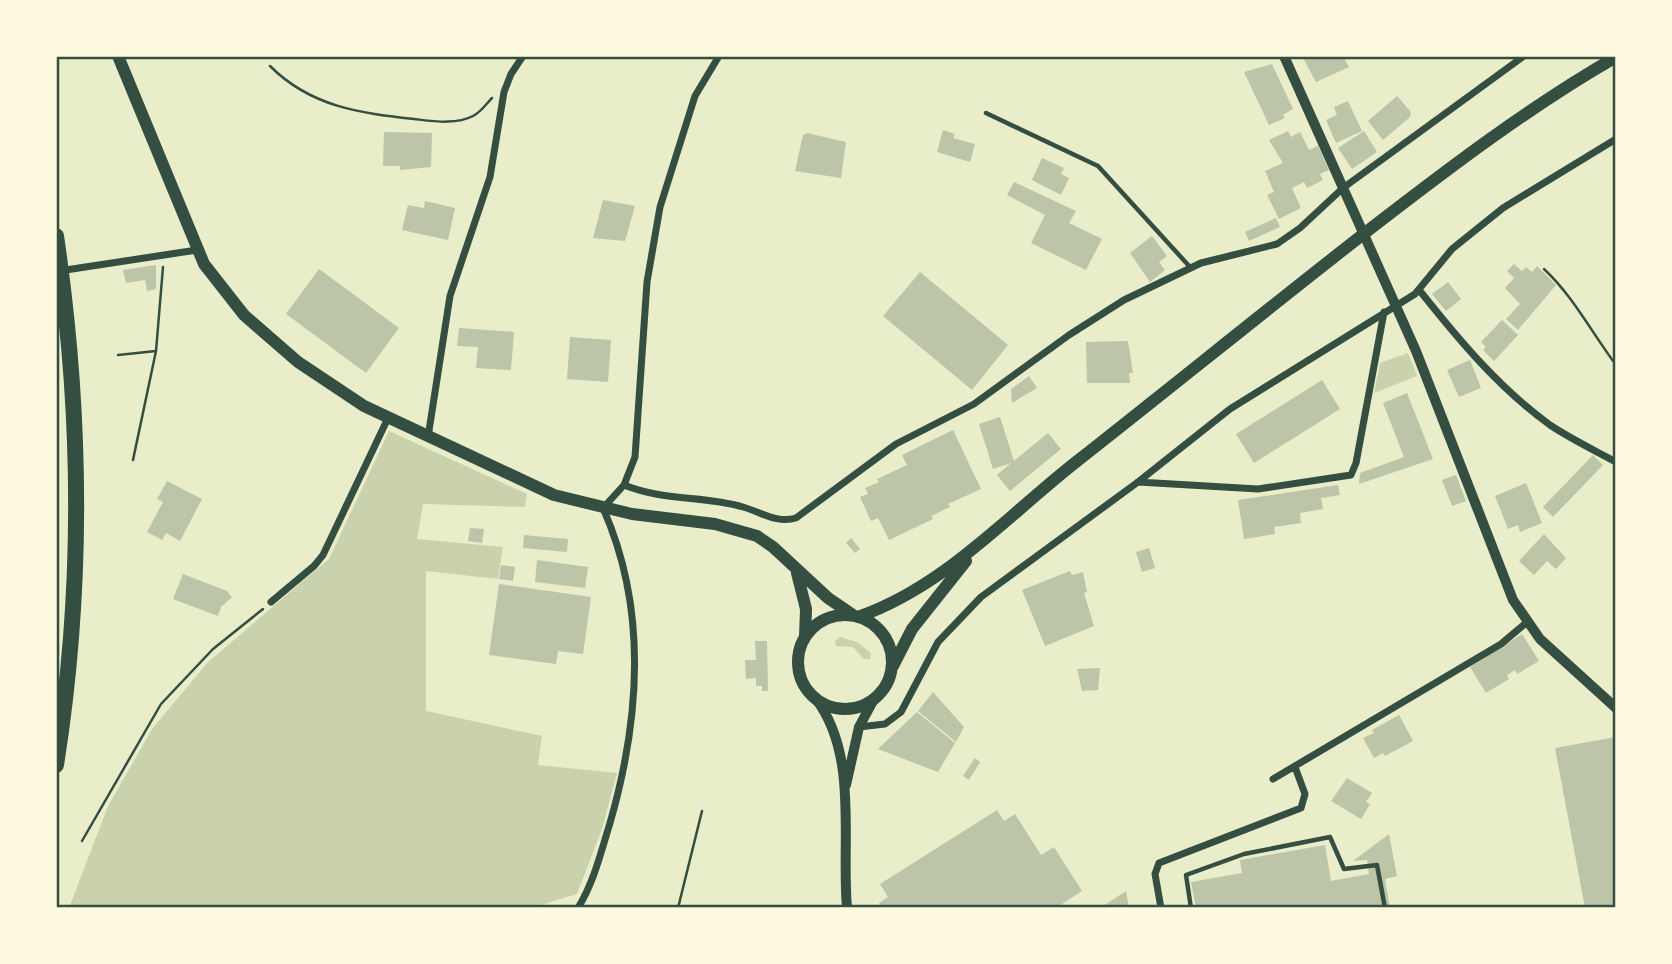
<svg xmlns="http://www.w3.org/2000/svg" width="1672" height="964" font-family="Figtree,sans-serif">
  <rect width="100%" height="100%" fill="#e9edc9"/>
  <path fill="#cad2ad" d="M1408,353l9,23 -43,17 6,-30z
    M389,431l138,63 -2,13 -102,-3 -6,35 86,8 -5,32 -72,-8v140l116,25 -4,29 79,8 -15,56 -25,65 -46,14h-462l39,-102 44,-77 56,-67 121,-103z
    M840,637l17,5 14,11 -1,6h-6l-11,-12 -17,-1 -1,-5z"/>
  <path fill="#bcc5a7" d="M1306,56h37l6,11 -33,15 -13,-24z
    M1272,64l21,45 -10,6 2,3 -16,7 -25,-53z
    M1397,96l14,16 -1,5 -27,23 -15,-19z
    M1348,101l14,30 -26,12 -10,-23 11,-5 -3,-8z
    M943,130l12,4 -2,4 22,6 -5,18 -33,-10z
    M1288,131l3,6 9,-5 9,18 9,-4 11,24 -9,4 3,6 -16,8 -3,-6 -12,6 9,20 -22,11 -12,-24 7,-3 -9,-21 18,-8 -14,-23z
    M1364,131l13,21 -25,17 -14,-21z
    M384,132l48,1 -1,34 -31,3v-4h-17z
    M807,133l39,9 -5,36 -46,-7 8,-36z
    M1042,158l22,10 -3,6 8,4 -8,17 -29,-15z
    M1014,182l62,29 -7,12 33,16 -16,31 -55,-27 14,-28 -38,-20z
    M603,200l32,6 -10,35 -32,-3z
    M425,201l30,7 -7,32 -46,-10 6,-25 16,3z
    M1276,218l4,9 -31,14 -4,-9z
    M1152,236l15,20 -8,6 6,8 -15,12 -20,-29z
    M1514,264l8,7 4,-4 6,5 5,-6 19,19 -38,45 -12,-11 14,-15 -15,-16 9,-10 -7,-7z
    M156,265v24l-9,2 -2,-11 -19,3 -3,-13z
    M319,269l80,59 -33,45 -80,-59z
    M920,272l88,73 -36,45 -89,-74z
    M1448,282l13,17 -15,12 -14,-17z
    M1502,320l16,15 -24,26 -11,-11 3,-3 -5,-5z
    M459,328l55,4 -3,38 -35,-2 2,-21 -21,-1z
    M570,337l41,3 -3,42 -41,-3z
    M1128,341l5,32h-4l1,10h-43l-1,-41z
    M1470,360l11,28 -22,9 -12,-27z
    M1029,376l8,12 -25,15 -1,-14z
    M1322,380l18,29 -86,54 -18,-29z
    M1407,393l26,66 -74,25 1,-11 44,-16 -21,-54z
    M1000,417l14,44 34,-28 13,16 -51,42 -13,-16 14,-12 -18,6 -14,-45z
    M953,430l28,59 -33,15 2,3 -19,9 2,3 -44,21 -11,-22 -7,3 -11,-24 8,-3 -3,-6 14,-6 -2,-3 30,-14 -5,-10z
    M1593,455l10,10 -50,52 -10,-10z
    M1456,475l10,26 -14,5 -10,-26z
    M167,481l35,18 -22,42 -14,-8 -4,7 -15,-8 16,-30 -6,-3z
    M1526,483l16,40 -22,9 -2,-7 -10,4 -13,-33z
    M1338,485l2,10 -19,3 2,11 -23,4 1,10 -27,4 1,7 -31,5 -6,-39z
    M470,528l14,1 -2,14 -14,-2z
    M1544,534l22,24 -10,11 -9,-8 -13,14 -15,-14z
    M524,535l44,4 -1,13 -44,-4z
    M851,538l9,11 -5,4 -9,-10z
    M1149,548l6,20 -13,4 -6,-20z
    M537,560l51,7 -3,21 -50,-6z
    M501,565l14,2 -2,14 -14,-2z
    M1070,571l2,4 11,-3 4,20 -3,1 10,33 -49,20 -23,-56z
    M183,574l44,17 5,6 -11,10 -3,9 -45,-17z
    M499,584l92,13 -8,57 -25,-3 -2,13 -67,-9z
    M1522,634l17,27 -22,13 -2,-4 -8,5 2,4 -23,14 -16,-26z
    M755,641h12l1,50h-6v-5h-6v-8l-10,1 -1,-19h11z
    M1100,668l-2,22 -16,1 -5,-22z
    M933,692l31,35 -8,15 -38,-31z
    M917,712l38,31 -17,29 -60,-23z
    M1399,715l14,26 -28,15 -2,-3 -9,5 -11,-20 11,-5 -2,-3z
    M1616,737v170l-31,1 -30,-160z
    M975,758l5,4 -11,18 -6,-4z
    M1347,778l25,15 -6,9 4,2 -9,15 -30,-18z
    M997,810l7,11 11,-7 26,41 13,-8 28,44 -26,17h-174l-3,-5 9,-6 -8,-13z
    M1389,834l8,42 -12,3 5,29h-194l-5,-26 51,-9 -2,-13 85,-15 6,36 38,-7 -2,-14 -14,1z
    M1126,891l3,17h-29z"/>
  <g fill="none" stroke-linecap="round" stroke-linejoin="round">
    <path stroke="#344e41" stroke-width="2.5" d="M270,66c41,41 90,47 144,53 18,2 42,6 59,-3 8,-4 13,-12 19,-18
      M1544,269c29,27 48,64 72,96
      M118,355l38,-4
      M133,460l23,-109 7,-84
      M82,841l79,-137 52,-55 50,-40
      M678,908l24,-97"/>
    <path stroke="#344e41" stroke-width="4.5" d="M986,113l112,53 92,101
      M1191,908l-5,-33 58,-21 86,-17 14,32 33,-4 8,43"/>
    <path stroke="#344e41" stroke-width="7" d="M59,271l138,-21
      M1420,291c39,49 79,97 130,134 21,14 44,25 66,37
      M428,437l22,-141 40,-119 14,-85 7,-18 12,-18
      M1138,482l120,7 93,-14 5,-12 28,-151
      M624,485c43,17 78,10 119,22 18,5 34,17 53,11l100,-74 78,-40 95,-69 55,-35 77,-37 76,-19 23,-16 43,-40 181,-132
      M271,602l43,-36 9,-11 65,-137
      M859,727l26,-3 16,-12 37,-70 43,-45 157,-115 92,-73 185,-115 37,-45 51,-41 113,-69
      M1273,779l228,-135 25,-21
      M578,908c16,-26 23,-56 32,-85 30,-104 38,-214 -7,-315l21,-23 11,-28 12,-175 13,-75 35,-111 24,-40
      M1161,908l-6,-34 4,-11 142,-55 4,-14 -10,-27"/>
    <path stroke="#344e41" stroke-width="10" d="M1284,56l132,295 97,249 27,39 76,69
      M816,699c43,57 25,142 31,209
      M846,785l13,-58 14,-26"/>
    <path stroke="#344e41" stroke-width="12" d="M118,56l86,208 40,51 54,47 66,44 190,89 78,19 83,10 42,12 16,11 55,51 25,17
      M797,573l9,36 -1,28
      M798 662a47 47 0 1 1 94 0a47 47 0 1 1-94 0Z
      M858,617c86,-30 148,-100 218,-155 98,-77 195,-156 294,-233 79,-61 159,-122 246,-172
      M893,666l19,-37 54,-68"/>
    <path stroke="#344e41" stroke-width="16" d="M56,236c26,177 28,352 0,529"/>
  </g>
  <rect width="1672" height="964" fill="none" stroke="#fefae0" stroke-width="116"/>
  <rect x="58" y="58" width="1556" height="848" fill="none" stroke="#344e41" stroke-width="2.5"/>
</svg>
